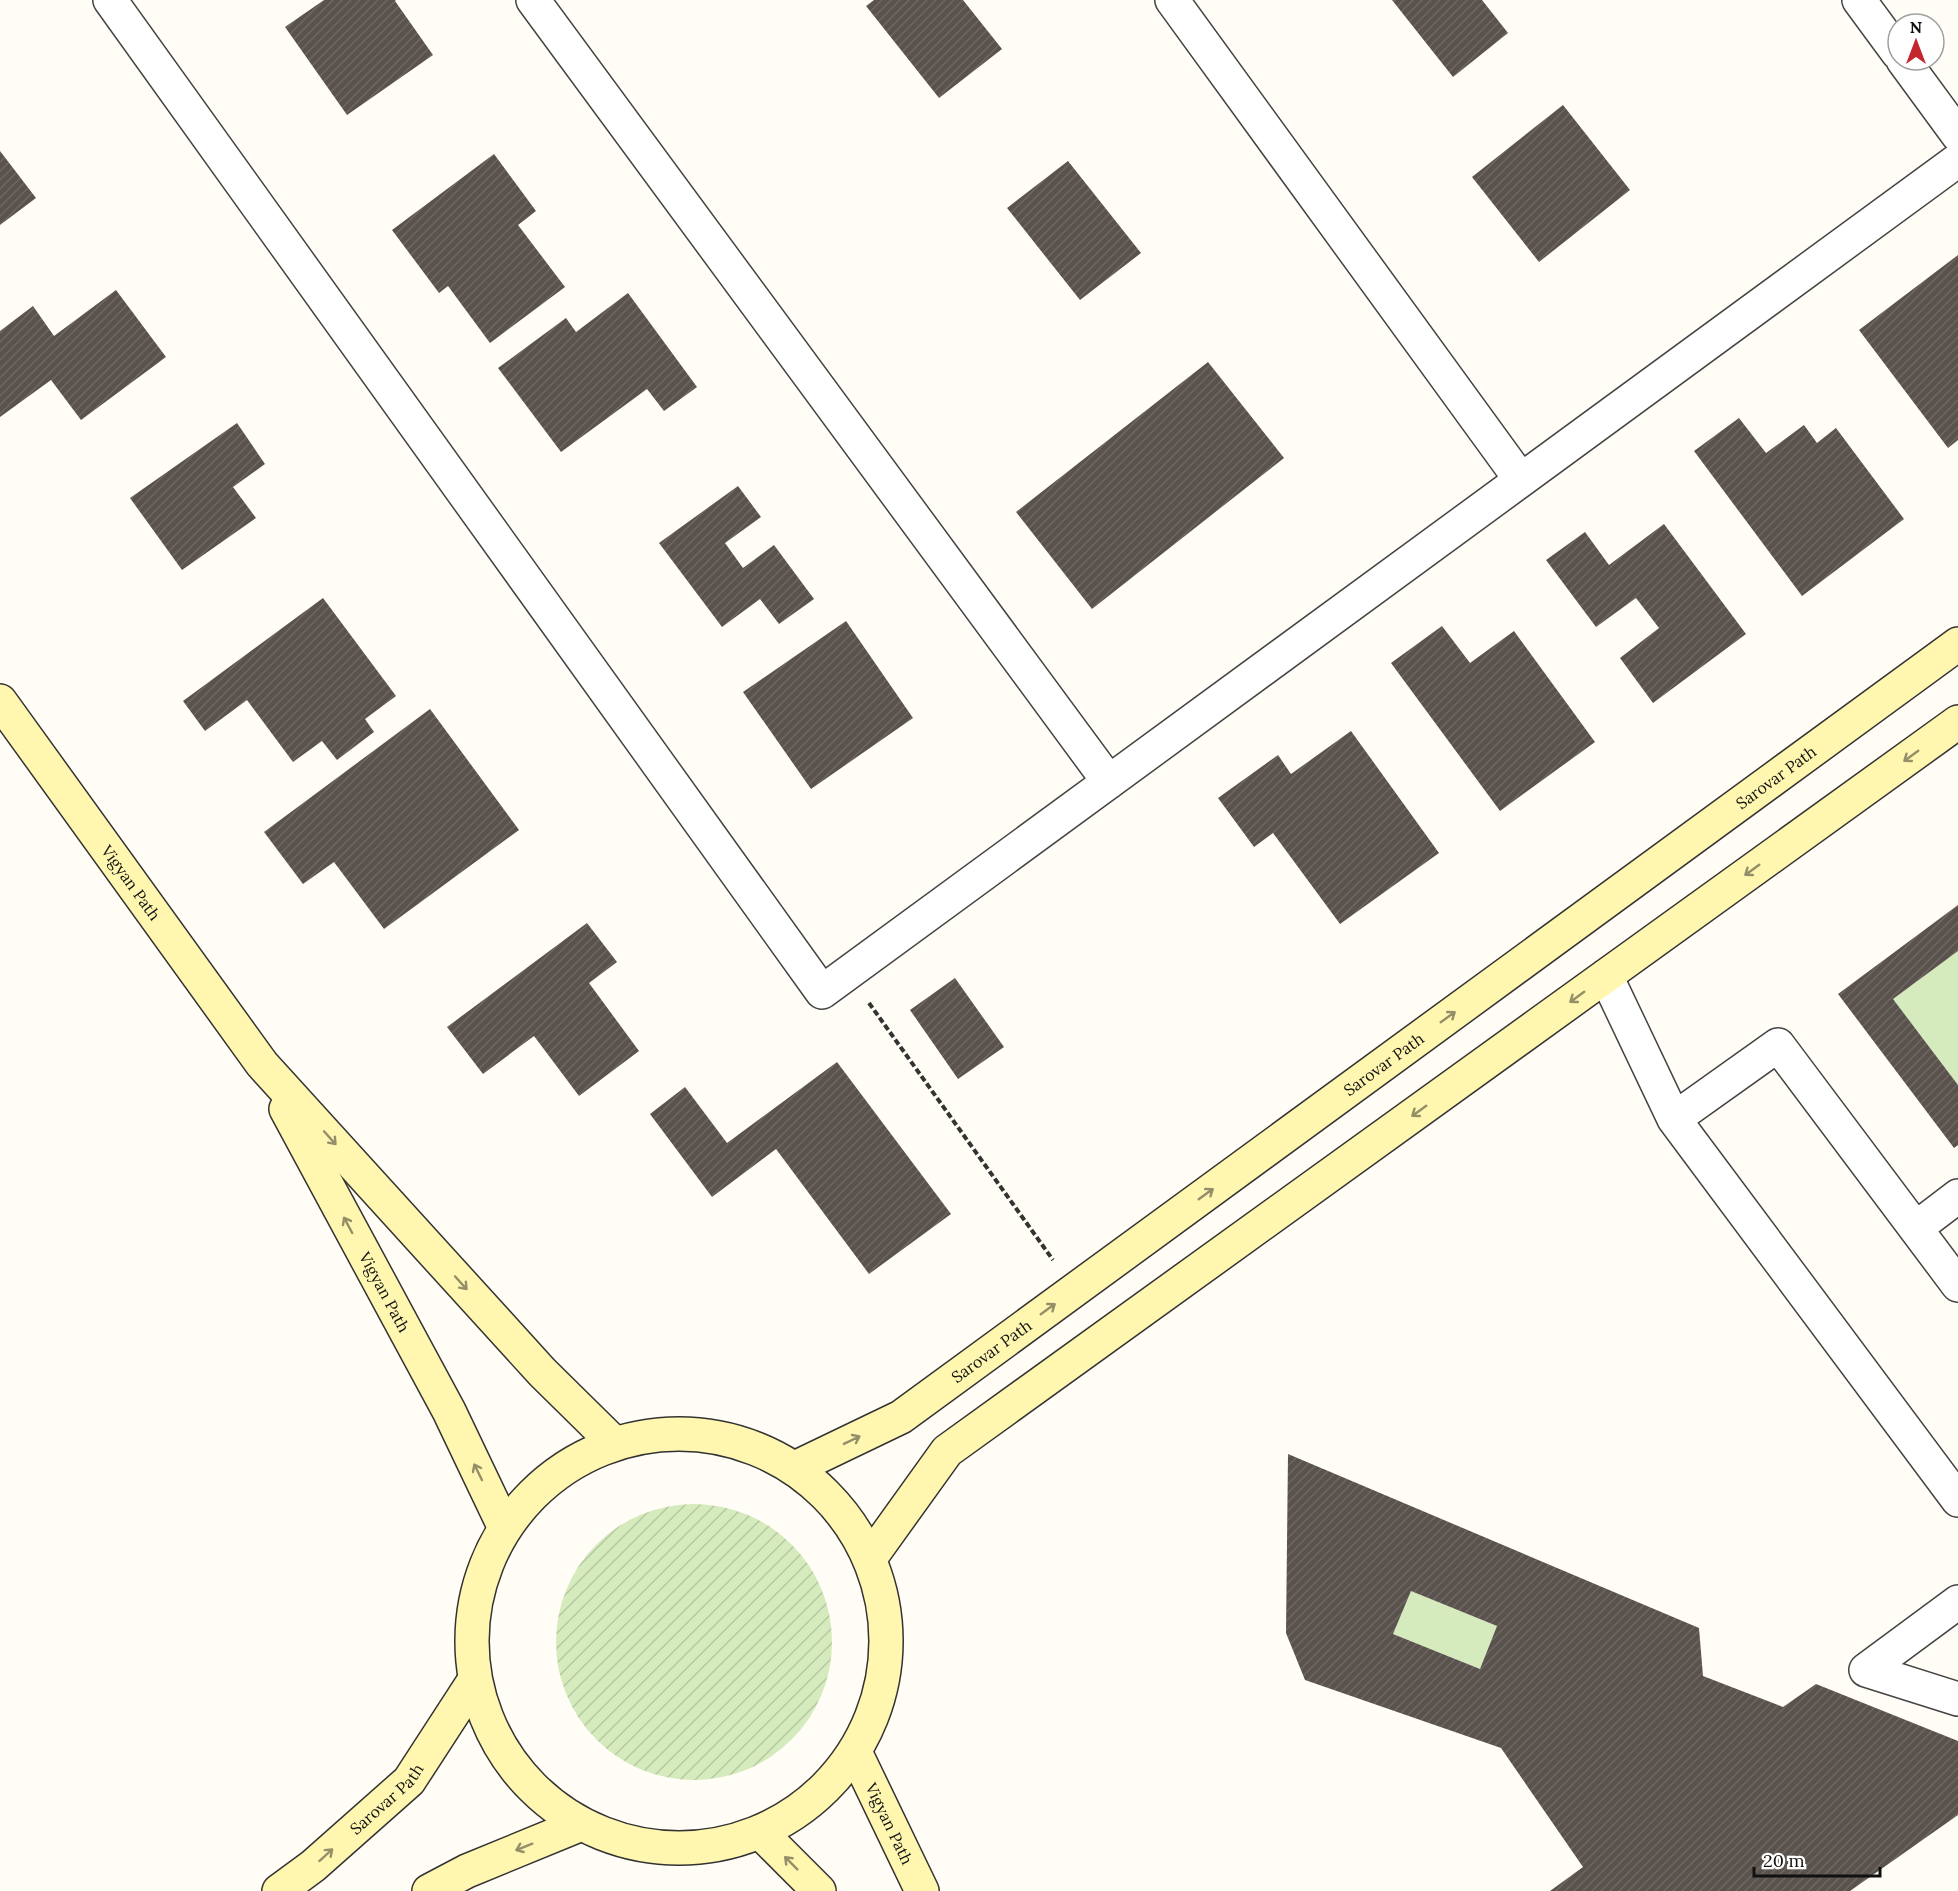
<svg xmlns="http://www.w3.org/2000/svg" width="1958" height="1891" font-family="Lora,serif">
  <defs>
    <pattern id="garden-furrows" width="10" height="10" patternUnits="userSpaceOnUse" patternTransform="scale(1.5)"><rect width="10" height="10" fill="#d5ebbd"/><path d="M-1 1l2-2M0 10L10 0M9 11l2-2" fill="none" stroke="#b6c8a1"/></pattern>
    <pattern id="building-hatch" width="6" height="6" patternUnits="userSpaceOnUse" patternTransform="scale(1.5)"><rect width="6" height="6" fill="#5a524d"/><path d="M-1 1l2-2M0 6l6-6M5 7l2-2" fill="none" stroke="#6d6662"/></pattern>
  </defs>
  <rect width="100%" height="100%" fill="#fffdf5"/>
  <path fill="#d5ebbd" d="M1958,951v134l-65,-86z
    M1411,1591l86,35 -17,43 -87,-35z"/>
  <path fill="url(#garden-furrows)" d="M556 1642a138 138 0 1 1 276 0a138 138 0 1 1-276 0Z"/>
  <path fill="url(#building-hatch)" fill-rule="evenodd" d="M324,0h72l-1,1 38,54 -86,60 -62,-88z
    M874,0h89l39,49 -63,49 -73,-92z
    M1392,0h90l26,33 -55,44z
    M1563,105l67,85 -91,72 -67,-85z
    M0,151l36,47 -36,27z
    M494,154l42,57 -18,14 47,62 -75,56 -42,-57 -9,7 -47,-63z
    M1068,161l73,92 -61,47 -73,-92z
    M1958,255v185l-10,8 -89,-118z
    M116,290l50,67 -85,63 -30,-40 -51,37v-86l33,-25 21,30z
    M628,293l69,94 -33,24 -17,-22 -86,63 -63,-84 68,-50 10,14z
    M1208,362l76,96 -192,151 -76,-97z
    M1739,418l27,35 38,-28 13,18 19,-15 68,91 -102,77 -108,-145z
    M237,423l28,41 -32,23 23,31 -74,52 -52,-72z
    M738,486l23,31 -36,26 18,25 31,-23 40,54 -35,25 -19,-25 -38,28 -63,-84z
    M1664,524l82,110 -93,69 -33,-45 39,-30 -23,-30 -40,29 -50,-67 39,-28 24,33z
    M323,598l73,98 -31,23 9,13 -37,28 -15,-19 -29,21 -46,-62 -42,31 -22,-30z
    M846,621l67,97 -102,71 -68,-97z
    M1442,626l28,37 44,-32 81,111 -95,69 -109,-148z
    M430,709l89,121 -135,99 -50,-67 -31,22 -39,-52z
    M1351,731l88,122 -99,71 -67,-91 -19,14 -36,-49 60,-43 13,19z
    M1958,905v46l-65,48 65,86v60l-4,3 -116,-154z
    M587,923l30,39 -28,21 50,68 -60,45 -45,-60 -51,38 -36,-47z
    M955,978l49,69 -46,32 -48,-69z
    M837,1062l114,152 -82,60 -93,-125 -64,48 -62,-83 35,-27 42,56z
    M1288,1454l411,174 4,48 80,31 33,-23 142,57v74l-108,76h-300l33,-24 -82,-119 -196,-68 -19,-47zM1411,1591l86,35 -17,43 -87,-35z"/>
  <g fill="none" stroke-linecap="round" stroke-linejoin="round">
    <g stroke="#444" stroke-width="36">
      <path id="street" d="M110,0l712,992 1136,-832
        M533,0l576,782
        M1172,0l349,480
        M1859,0l39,53
        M1903,60l55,75
        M1606,976l68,143 284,381
        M1674,1119l104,-74 180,240
        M1916,1228l42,-32
        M1958,1602l-92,68 92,29"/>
    </g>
    <g stroke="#333" stroke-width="36">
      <g id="secondary">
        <path id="s1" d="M0,701l262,363 280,308 70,69"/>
        <path id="s2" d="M286,1109l163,302 54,113"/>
        <circle cx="679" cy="1641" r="207"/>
        <path id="s3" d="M799,1466l102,-49 1057,-773"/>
        <path d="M873,1554l74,-103 1011,-729"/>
        <path id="s4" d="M857,1756l65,135"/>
        <path d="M762,1834l57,57"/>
        <path id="s5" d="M279,1891l34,-25 96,-85 63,-97"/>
        <path d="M429,1891l38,-20 112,-46"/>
      </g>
    </g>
    <path stroke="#333" stroke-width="4" stroke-dasharray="6 3" stroke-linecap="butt" d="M869,1003l184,257"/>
    <use href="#street" stroke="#fff" stroke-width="33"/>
    <use href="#secondary" stroke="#fff6b0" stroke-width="33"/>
  </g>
  <defs><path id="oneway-shaft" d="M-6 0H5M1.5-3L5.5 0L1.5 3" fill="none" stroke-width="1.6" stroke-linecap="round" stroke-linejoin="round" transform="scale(1.5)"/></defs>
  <g stroke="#948f68">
    <use href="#oneway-shaft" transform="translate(1911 756) rotate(144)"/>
    <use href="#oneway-shaft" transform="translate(1752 870) rotate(144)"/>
    <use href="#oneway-shaft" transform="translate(1577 997) rotate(144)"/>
    <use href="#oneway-shaft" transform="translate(1448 1017) rotate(-36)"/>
    <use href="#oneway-shaft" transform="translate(1419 1111) rotate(144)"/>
    <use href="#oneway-shaft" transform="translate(330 1138) rotate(48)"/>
    <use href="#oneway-shaft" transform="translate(1206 1194) rotate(-36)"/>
    <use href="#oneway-shaft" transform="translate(348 1225) rotate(-118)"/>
    <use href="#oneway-shaft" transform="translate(461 1283) rotate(48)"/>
    <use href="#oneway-shaft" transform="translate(1048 1309) rotate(-36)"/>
    <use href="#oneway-shaft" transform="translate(852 1440) rotate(-26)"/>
    <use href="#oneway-shaft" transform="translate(478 1472) rotate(-116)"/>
    <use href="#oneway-shaft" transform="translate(524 1847) rotate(158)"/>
    <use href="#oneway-shaft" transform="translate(326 1855) rotate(-42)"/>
    <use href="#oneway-shaft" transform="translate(791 1863) rotate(-135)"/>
  </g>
  <g text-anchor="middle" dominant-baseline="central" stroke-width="6" stroke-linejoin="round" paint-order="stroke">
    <g font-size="16" fill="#111" stroke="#fff">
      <text stroke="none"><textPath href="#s3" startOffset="1197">Sarovar Path</textPath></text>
      <text stroke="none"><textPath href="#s1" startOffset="224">Vigyan Path</textPath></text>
      <text stroke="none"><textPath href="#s3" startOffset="711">Sarovar Path</textPath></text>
      <text stroke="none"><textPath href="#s2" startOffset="208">Vigyan Path</textPath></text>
      <text stroke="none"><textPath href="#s3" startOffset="225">Sarovar Path</textPath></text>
      <text stroke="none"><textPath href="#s5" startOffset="142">Sarovar Path</textPath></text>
      <text stroke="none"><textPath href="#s4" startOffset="75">Vigyan Path</textPath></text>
    </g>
  </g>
  <g transform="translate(1916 42)"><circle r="28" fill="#ffffff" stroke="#a0a0a0" stroke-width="1.5"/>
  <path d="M0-4.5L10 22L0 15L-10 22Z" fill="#c4262e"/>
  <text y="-9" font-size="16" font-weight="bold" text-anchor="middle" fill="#111111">N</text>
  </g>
  <path d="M1754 1867v9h126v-9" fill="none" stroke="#111111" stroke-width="3"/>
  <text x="1763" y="1867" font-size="18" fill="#111111" stroke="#ffffff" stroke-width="4.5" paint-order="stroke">20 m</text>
</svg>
